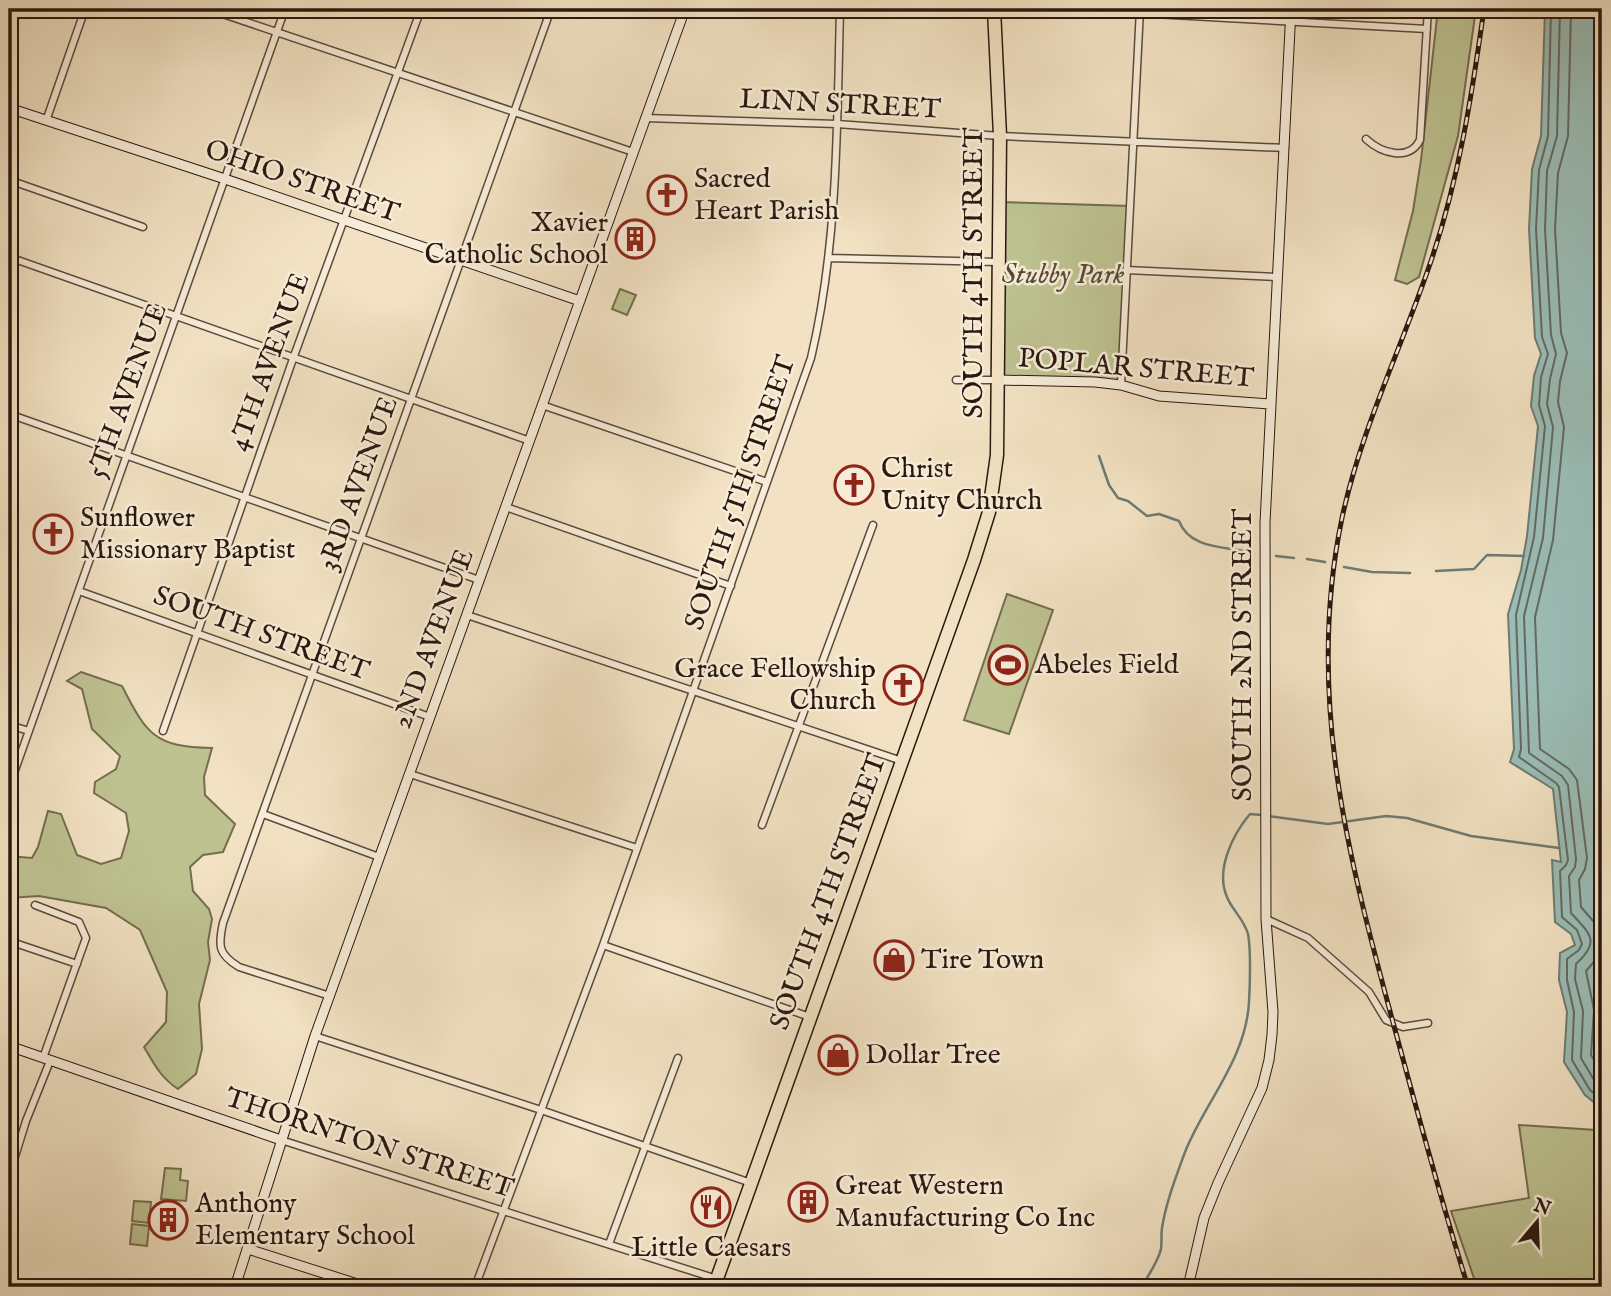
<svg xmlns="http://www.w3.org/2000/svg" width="1611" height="1296" font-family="'IM FELL English',serif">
  <rect width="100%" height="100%" fill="#f2e2c3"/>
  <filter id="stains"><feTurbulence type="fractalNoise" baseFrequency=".00286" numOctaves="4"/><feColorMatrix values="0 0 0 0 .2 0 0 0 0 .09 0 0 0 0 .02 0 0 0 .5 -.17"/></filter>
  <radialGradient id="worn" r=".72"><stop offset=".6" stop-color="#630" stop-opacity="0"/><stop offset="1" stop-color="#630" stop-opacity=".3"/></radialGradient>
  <path fill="#bec291" stroke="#746d50" stroke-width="2" d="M1438,9h38l-18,127 -39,141 -12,7 -12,-4 18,-69 8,-51z
    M1000,202l130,4 -9,179 -122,-5z
    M620,289l16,6 -9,20 -15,-6z
    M1007,594l46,16 -44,124 -45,-14z
    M81,672l41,14c25,49 33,61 90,62l-8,29 1,18 30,29 -12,28 -20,3 -13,12 3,24 16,18 3,10 -4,23 2,18 -11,44 3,45 -6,25 -18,15c-17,-11 -24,-25 -34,-42l22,-25 1,-30 -27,-62 -34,-22 -67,-12 -30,2v-42l23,2 6,-11 10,-36 13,3 16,41 24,9 20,-6 8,-27 -3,-18 -32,-20 1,-11 21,-13 4,-13 -28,-27 -10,-40 -15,-8z
    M1519,1125l77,5 6,27v130h-125l-26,-76 78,-13z
    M165,1168l16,1 -1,11 8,1 -2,20 -25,-2z
    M134,1201l17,1 -2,21 -17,-2z
    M132,1224l17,2 -2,20 -17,-2z"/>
  <path fill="#9bbdb6" stroke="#6e7b73" stroke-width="2" d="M1545,9h57v1100l-17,-14 -21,-33 3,-50 -8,-32 1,-27 15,-8 -4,-11 -16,-12 -3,-62 9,2 -8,-73 -43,-27 4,-13 -6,-135 13,-44 6,-34 11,-110 -7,-20 3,-30 7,-22 -6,-16 -6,-109 3,-60 9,-33z"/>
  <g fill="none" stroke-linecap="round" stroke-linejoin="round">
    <path stroke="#626a62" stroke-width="2" d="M1551,9l-3,127 -9,34 -3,59 6,108 6,17 -7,23 -2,28 6,21 -11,111 -18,78 5,134 -2,8 37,26 3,4 9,73 -2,5 -6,6 2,46 15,13 5,14 -3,6 -12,9v21l7,32 -2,48 18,30 12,10
      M1560,9l-3,127 -10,35 -2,58 6,106 5,19 -6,25 -3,25 6,23 -10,111 -19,78 5,137 33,23 6,9 8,74 -1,8 -6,9 2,37c19,21 30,28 5,51l-1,15 8,32 -2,47 16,27 5,4
      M1571,9l-3,127 -10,37 -3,56 6,104 6,20 -7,28 -2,21 6,25 -11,113 -18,77 5,132 29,20 8,11 10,78 -2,11 -6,11 2,27 13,15 7,22 -3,13 -12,14 8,39 -3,45 11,18"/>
    <path stroke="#6e7b73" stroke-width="2.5" d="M1099,456l10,29 9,13 10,3 19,15 12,-2 20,7c11,29 47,25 73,32
      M1276,556l18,2
      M1307,559l18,3
      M1344,567l28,5 38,1
      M1436,571l38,-2 13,-14 37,1
      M1268,816l60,8 58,-8 21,2 64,18 88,12
      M1142,1287c6,-12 16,-25 19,-38 1,-7 0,-14 1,-21 4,-26 14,-51 23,-76 20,-50 61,-93 64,-150 1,-16 2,-53 -1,-68 -4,-15 -16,-24 -21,-37 -12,-27 6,-63 23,-83l12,1"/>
    <g stroke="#5c4a3c" stroke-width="9">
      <path id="street" d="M208,9l425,143
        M1063,9l364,20
        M645,118l192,6 163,12 285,12
        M46,121l39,-112
        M1366,139c15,14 43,23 54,1l8,-131
        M9,180l134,47
        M9,257l521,184
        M828,258l170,4
        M1126,270l151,7
        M956,380h41
        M1121,385l19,-376
        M542,405l225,77
        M9,414l470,166
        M506,507l225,79
        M79,591l351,126
        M467,615l435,146
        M9,725l20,6
        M163,731l131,-375 127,-347
        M410,774l227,74
        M9,787l276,-778
        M263,814l116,43
        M762,825l111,-300
        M35,905l44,17 7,16 -43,120
        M1266,919l42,19 61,54 17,28 17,7 25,-4
        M9,941l68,23
        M603,945l207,72
        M330,996l-91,-29c-21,-13 -21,-21 -16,-44l328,-914
        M315,1036l226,74 210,73
        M281,1140l436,139
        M9,1176l17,-55 24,-60
        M609,1244l69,-186
        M475,1287l128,-342 208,-587c27,-114 26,-233 29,-349"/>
    </g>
    <g stroke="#2a180f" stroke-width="11">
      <path id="secondary" d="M9,108l216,71 355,122
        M999,380l96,2 26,3 38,11 111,8
        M9,1046l272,94
        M248,1249l119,38
        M235,1287l80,-251 370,-1027
        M1188,1287l16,-69 14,-35 44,-95 7,-28 3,-25 1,-23 -7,-93 -1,-396 26,-514"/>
    </g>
    <g stroke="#2a180f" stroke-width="15">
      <path id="highway" d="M714,1287l260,-727 15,-48 8,-57 3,-319 -6,-127"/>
    </g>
    <use href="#street" stroke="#f7ecd8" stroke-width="6"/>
    <use href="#secondary" stroke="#f7ecd8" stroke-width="9"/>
    <use href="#highway" stroke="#f2e2c3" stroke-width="12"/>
    <g stroke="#2a180f" stroke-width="5">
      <path id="rail" d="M1468,1287c-27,-86 -50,-173 -74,-261 -46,-170 -89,-331 -52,-508 19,-89 60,-171 89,-257 28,-82 41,-167 53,-252"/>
    </g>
    <use href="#rail" stroke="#f7ecd8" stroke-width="2.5" stroke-dasharray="8" stroke-linecap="butt"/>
  </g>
  <defs>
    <g id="church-ring" transform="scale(2.0125)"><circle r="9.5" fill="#f7ecd8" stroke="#8f2418" stroke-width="1.5"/><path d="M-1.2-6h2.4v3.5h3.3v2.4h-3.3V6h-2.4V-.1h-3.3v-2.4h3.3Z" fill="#8f2418"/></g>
    <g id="building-ring" transform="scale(2.0125)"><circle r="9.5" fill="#f7ecd8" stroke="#8f2418" stroke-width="1.5"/><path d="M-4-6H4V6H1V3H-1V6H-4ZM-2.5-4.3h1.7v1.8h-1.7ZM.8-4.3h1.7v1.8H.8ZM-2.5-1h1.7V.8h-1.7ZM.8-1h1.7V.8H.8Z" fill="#8f2418"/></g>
    <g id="stadium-ring" transform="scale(2.0125)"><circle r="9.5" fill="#f7ecd8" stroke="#8f2418" stroke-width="1.5"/><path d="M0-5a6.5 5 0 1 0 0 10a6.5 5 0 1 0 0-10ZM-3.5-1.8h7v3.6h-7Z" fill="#8f2418"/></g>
    <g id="shop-ring" transform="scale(2.0125)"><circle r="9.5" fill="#f7ecd8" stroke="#8f2418" stroke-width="1.5"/><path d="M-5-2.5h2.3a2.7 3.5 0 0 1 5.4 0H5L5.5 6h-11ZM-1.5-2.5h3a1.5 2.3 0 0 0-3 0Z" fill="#8f2418"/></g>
    <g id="restaurant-ring" transform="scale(2.0125)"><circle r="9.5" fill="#f7ecd8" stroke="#8f2418" stroke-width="1.5"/><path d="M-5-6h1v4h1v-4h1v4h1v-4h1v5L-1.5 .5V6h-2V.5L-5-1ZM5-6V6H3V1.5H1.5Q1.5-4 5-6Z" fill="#8f2418"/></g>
  </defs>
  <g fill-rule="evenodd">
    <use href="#church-ring" x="667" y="195"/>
    <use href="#building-ring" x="635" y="239"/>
    <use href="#church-ring" x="854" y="485"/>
    <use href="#church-ring" x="53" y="534"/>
    <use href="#stadium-ring" x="1008" y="665"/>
    <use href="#church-ring" x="903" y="685"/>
    <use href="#shop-ring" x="894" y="960"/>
    <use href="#shop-ring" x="838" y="1055"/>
    <use href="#building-ring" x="808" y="1202"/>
    <use href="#restaurant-ring" x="711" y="1207"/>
    <use href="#building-ring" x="168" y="1220"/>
  </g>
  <g text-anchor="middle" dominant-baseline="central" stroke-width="5" stroke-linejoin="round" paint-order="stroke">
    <g font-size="28" fill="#2a180f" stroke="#f7ecd8">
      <text transform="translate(840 105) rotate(3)">LINN STREET</text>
      <text transform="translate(302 182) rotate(19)">OHIO STREET</text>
      <text transform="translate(974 273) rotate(-90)">SOUTH 4TH STREET</text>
      <text transform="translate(270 362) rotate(-70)">4TH AVENUE</text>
      <text transform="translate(1136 369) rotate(5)">POPLAR STREET</text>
      <text transform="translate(128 391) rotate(-70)">5TH AVENUE</text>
      <text transform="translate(359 484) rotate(-70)">3RD AVENUE</text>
      <text transform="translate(741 493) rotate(-71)">SOUTH 5TH STREET</text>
      <text transform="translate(261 634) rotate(20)">SOUTH STREET</text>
      <text transform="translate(434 639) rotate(-70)">2ND AVENUE</text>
      <text transform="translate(1243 655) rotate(-90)">SOUTH 2ND STREET</text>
      <text transform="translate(829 892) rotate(-70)">SOUTH 4TH STREET</text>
      <text transform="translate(369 1144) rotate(18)">THORNTON STREET</text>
    </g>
    <g font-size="28" fill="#2a180f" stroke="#f7ecd8" text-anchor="start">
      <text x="694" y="179">Sacred<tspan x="694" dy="32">Heart Parish</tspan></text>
      <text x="608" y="223" text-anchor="end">Xavier<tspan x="608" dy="32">Catholic School</tspan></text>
      <text x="881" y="469">Christ<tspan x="881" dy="32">Unity Church</tspan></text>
      <text x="80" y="518">Sunflower<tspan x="80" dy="32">Missionary Baptist</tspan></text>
      <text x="1035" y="665">Abeles Field</text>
      <text x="876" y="669" text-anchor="end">Grace Fellowship<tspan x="876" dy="32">Church</tspan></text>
      <text x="921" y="960">Tire Town</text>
      <text x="865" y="1055">Dollar Tree</text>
      <text x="835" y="1186">Great Western<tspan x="835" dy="32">Manufacturing Co Inc</tspan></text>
      <text x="195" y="1204">Anthony<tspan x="195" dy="32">Elementary School</tspan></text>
      <text x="711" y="1248" text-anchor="middle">Little Caesars</text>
    </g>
    <g font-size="28" font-style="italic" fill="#564b36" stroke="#f7ecd8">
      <text x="1063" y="275">Stubby Park</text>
    </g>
  </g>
  <rect width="1611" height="1296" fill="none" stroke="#f2e2c3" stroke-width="35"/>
  <rect x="10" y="10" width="1590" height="1275" fill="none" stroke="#2a180f" stroke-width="3.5"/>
  <rect x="18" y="18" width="1576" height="1261" fill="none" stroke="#2a180f" stroke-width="2"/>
  <g transform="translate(1537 1222) rotate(19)" stroke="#f7ecd8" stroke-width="5" paint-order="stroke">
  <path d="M0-5L12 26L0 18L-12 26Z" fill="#2a180f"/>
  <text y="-10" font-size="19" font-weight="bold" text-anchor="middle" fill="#2a180f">N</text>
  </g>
  <rect width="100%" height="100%" filter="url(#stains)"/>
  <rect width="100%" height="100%" fill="url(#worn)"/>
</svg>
